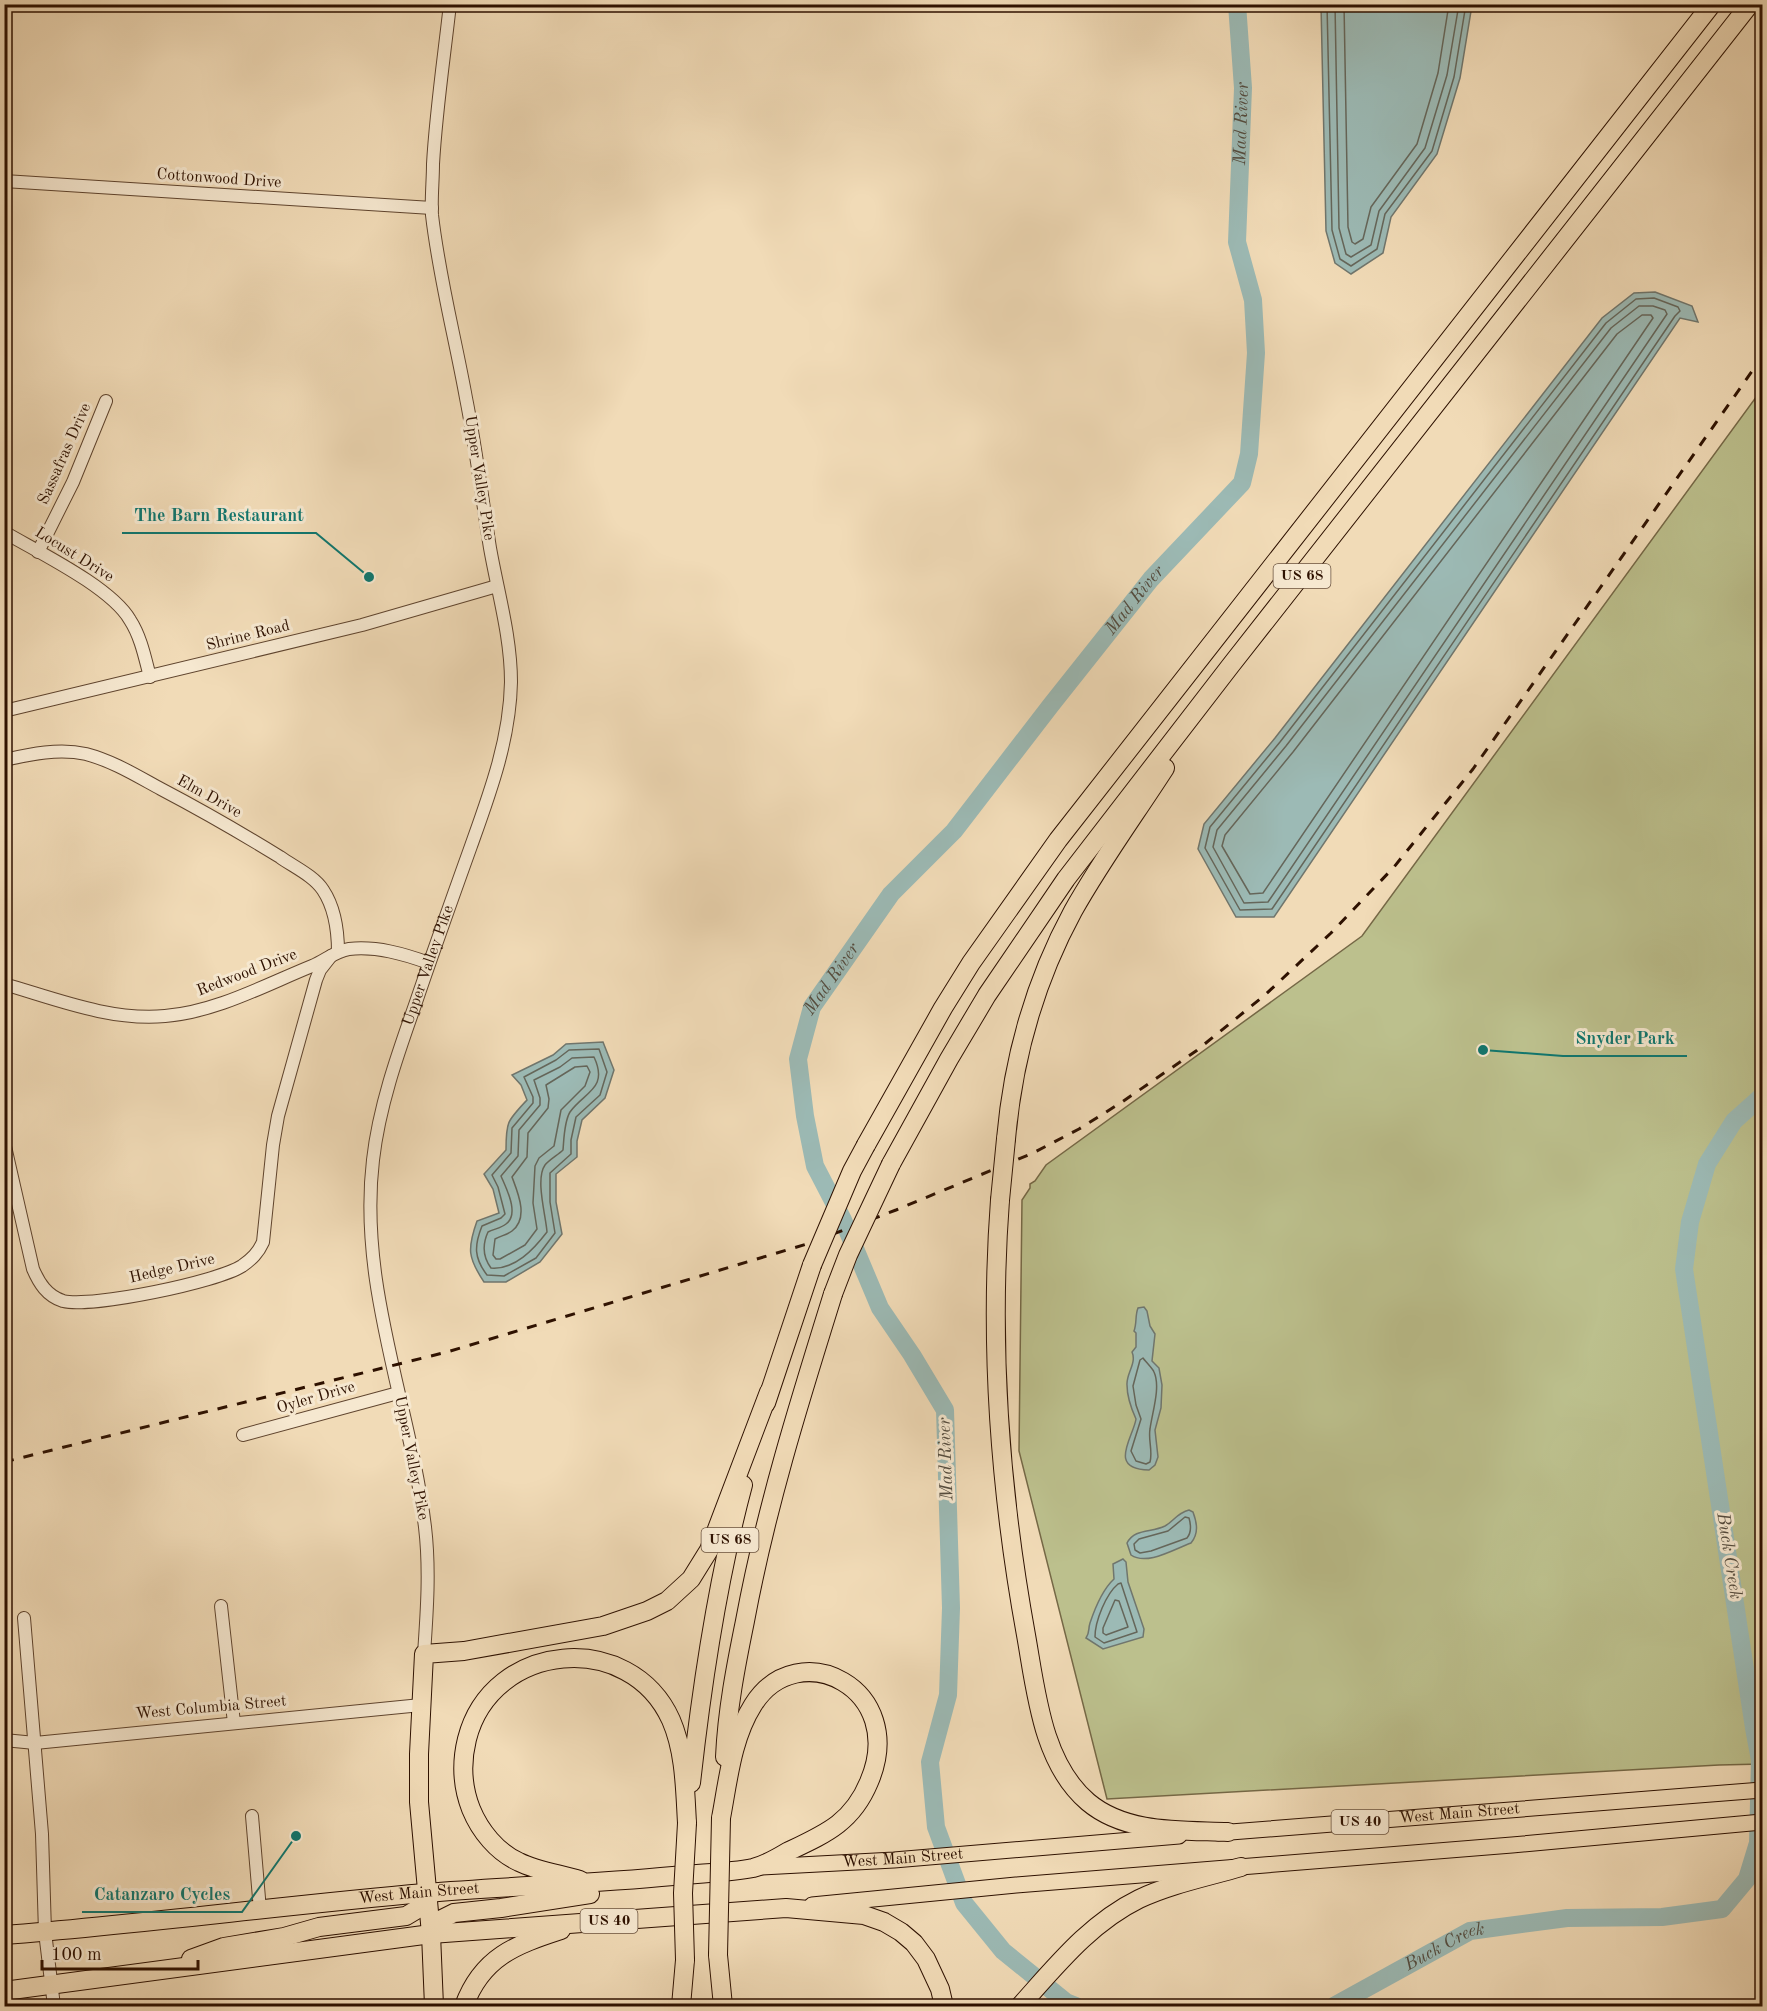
<svg xmlns="http://www.w3.org/2000/svg" width="1767" height="2011" font-family="'Old Standard TT',serif">
  <rect width="100%" height="100%" fill="#f1dbb7"/>
  <filter id="stains"><feTurbulence type="fractalNoise" baseFrequency=".00333" numOctaves="4"/><feColorMatrix values="0 0 0 0 .2 0 0 0 0 .09 0 0 0 0 .02 0 0 0 .5 -.17"/></filter>
  <radialGradient id="worn" r=".72"><stop offset=".6" stop-color="#630" stop-opacity="0"/><stop offset="1" stop-color="#630" stop-opacity=".3"/></radialGradient>
  <path fill="#bcc08d" stroke="#756846" stroke-width="1.5" d="M1762,389v1375l-43,1 -612,34 -88,-348 3,-251 8,-12v-4l5,-3 11,-16 316,-229z"/>
  <path fill="#9cbab5" stroke="#70766d" stroke-width="1.5" d="M1321,5h151l-12,73 -23,76 -46,63 -8,36 -32,21 -16,-11 -9,-32z
    M1655,292l37,14 6,16 -18,-4 -406,599h-38l-38,-68 6,-25 71,-86 327,-420 32,-25z
    M603,1042l11,28 -9,28 -23,22 -5,21v16l-21,17v28l6,32 -22,28 -34,20h-22c-16,-24 -17,-33 -7,-61l22,-8 -6,-24 -9,-15 22,-24c0,-28 1,-29 21,-50l-6,-15 -9,-10 41,-20 13,-11z
    M1144,1307l3,4 3,15 5,8 -3,27 7,7 3,17 -1,23 -6,22 3,27 -3,8 -6,5c-42,-1 -16,-32 -13,-51 -5,-11 -9,-21 -9,-34 -1,-11 10,-22 5,-33l4,-5v-14l-2,-2c3,-8 1,-16 4,-23z
    M1189,1510l4,2c4,11 6,21 -2,31 -17,6 -44,23 -60,12l-4,-12c8,-15 24,-10 38,-17 9,-5 12,-13 24,-16z
    M1123,1559l3,3 2,20 16,47 -1,8 -40,12 -17,-11c4,-6 2,-9 4,-15 5,-15 12,-33 24,-44l-1,-15z"/>
  <g fill="none" stroke-linecap="round" stroke-linejoin="round">
    <path stroke="#65665a" stroke-width="1.5" d="M1327,4l5,226 8,29 11,7 26,-17 8,-35 47,-63 22,-74 12,-73
      M1335,4l4,224 7,26 5,3 20,-12 8,-34 46,-63 22,-73 12,-71
      M1344,4l4,223 4,15 3,2 8,-5 8,-32 46,-63 21,-71 11,-69
      M1654,298l24,9 2,4 -5,5 -403,593 -32,1 -35,-62 5,-21 70,-85 326,-419 30,-24z
      M1639,306h14l12,4 2,4 -399,588 -24,1 -31,-56 4,-17 69,-84 325,-418z
      M1642,315h9l2,3 -390,575 -13,1 -28,-48 3,-11 68,-83 324,-418z
      M599,1049l8,23 -7,23 -24,22 -5,23v14l-21,19v29l5,31 -19,25 -32,18 -17,-1c-13,-17 -13,-29 -5,-49l19,-8 4,-4 -7,-27 -6,-12 19,-22 1,-25 21,-25v-6l-9,-20 32,-17 13,-10z
      M594,1057c15,32 -10,35 -24,55 -6,10 -6,27 -7,38 -5,5 -13,9 -18,15 -10,14 1,51 2,67 -13,17 -32,38 -56,36 -8,-11 -9,-23 -3,-36 6,-3 13,-4 18,-8 14,-10 0,-36 -5,-48l17,-20 1,-26 21,-25v-7l-6,-18 26,-13 12,-9z
      M587,1066l3,6 -5,14 -24,24 -7,36 -15,12 -4,8 -2,37 4,26 -12,16 -25,14h-4l-3,-4 2,-16c5,-3 12,-4 17,-8 17,-13 6,-38 0,-54l15,-20 1,-24 20,-25 1,-9 -3,-14 29,-18z
      M1143,1358c2,3 10,11 11,14 7,15 -2,41 -4,57 -2,11 3,22 0,33l-4,2 -10,-3 -5,-10 10,-32 -5,-14 -3,-19 7,-26z
      M1185,1517l4,1c2,7 3,14 -2,20l-36,13 -11,2 -5,-3 -1,-6 5,-5 29,-8z
      M1121,1583l16,49 -33,11 -9,-6c0,-16 11,-43 23,-53z
      M1115,1600l4,1 9,26 -22,8 -3,-2v-5z"/>
    <g stroke="#9cbab5" stroke-width="18">
      <path id="s1" d="M1076,2006l-10,-4 -63,-51 -39,-48 -28,-76 -6,-65 18,-67 3,-87 -6,-198 -33,-55 -32,-47 -37,-88 -28,-54 -10,-50 -7,-57 14,-52 79,-113 63,-63 97,-126 100,-126 91,-96 7,-29 7,-101 -3,-53 -16,-58 6,-154 -6,-84"/>
      <path id="s2" d="M1334,2006l136,-75 97,-13 95,-1 60,-8 25,-30 11,-36 2,-83 -6,-32 -70,-459 6,-47 17,-58 27,-43 28,-25"/>
    </g>
    <g stroke="#5f442e" stroke-width="14">
      <g id="minor">
        <path d="M4,181l428,27"/>
        <path d="M4,532c34,20 107,55 126,88 11,17 15,38 20,57"/>
        <path d="M38,552l35,-70 33,-81"/>
        <path d="M4,711l358,-86 135,-39"/>
        <path d="M4,760c27,-6 55,-12 82,-6 27,7 51,22 75,35 40,21 80,44 119,68 14,10 34,19 43,33 12,18 15,41 15,62"/>
        <path d="M4,984c52,15 106,37 161,32 51,-4 100,-31 147,-50 13,-5 23,-15 37,-17 28,-3 55,5 80,14"/>
        <path d="M4,1142l29,127c6,14 14,27 30,32 29,7 154,-19 179,-35 10,-7 16,-13 21,-24l10,-97 5,-29 38,-136 4,-10 11,-14"/>
        <path d="M243,1435l155,-42"/>
        <path d="M221,1606l13,117"/>
        <path d="M24,1618l18,216 3,98 9,74"/>
        <path id="s3" d="M424,1654c3,-43 6,-85 1,-127 -15,-123 -67,-242 -52,-367 6,-53 24,-104 42,-155 18,-53 37,-106 56,-159 19,-53 39,-107 40,-164 0,-45 -13,-89 -21,-134 -8,-50 -14,-100 -24,-150 -11,-61 -27,-121 -34,-183 -1,-17 1,-34 1,-51 3,-53 11,-106 17,-160"/>
        <path d="M4,1740l31,3 386,-38"/>
        <path d="M252,1816l8,94"/>
      </g>
    </g>
    <g stroke="#2e1100" stroke-width="17">
      <g id="major">
        <path id="s4" d="M1218,1833l544,-43"/>
        <path id="s5" d="M761,1867l133,-7 285,-24"/>
        <path d="M812,1905l204,-20 496,-40 250,-23"/>
      </g>
    </g>
    <g stroke="#2e1100" stroke-width="20">
      <g id="highway">
        <path d="M1006,1139c7,-79 29,-158 67,-228 28,-50 61,-95 92,-143"/>
        <path d="M866,1145l77,-137 28,-45 87,-123 654,-836"/>
        <path d="M891,1164l58,-105 38,-64 79,-116 165,-214 519,-661"/>
        <path d="M1000,1200c-11,146 0,292 26,435 10,56 16,128 62,167 38,32 94,28 140,30"/>
        <path d="M766,1403l46,-138"/>
        <path d="M725,1757c2,-46 11,-92 20,-136 21,-113 54,-218 88,-327"/>
        <path d="M691,1783c11,-100 26,-201 52,-298"/>
        <path d="M580,1880c-20,-6 -43,-9 -61,-18 -22,-10 -39,-31 -48,-53 -9,-23 -10,-46 -4,-70 25,-98 163,-110 204,-19 14,32 14,70 16,103"/>
        <path d="M431,1934l11,-15 12,-6 47,-5 89,-14"/>
        <path id="s6" d="M4,1935c141,-11 281,-30 421,-42 83,-7 165,-9 248,-17 26,-3 55,-3 80,-8 12,-3 24,-10 34,-16 38,-18 65,-29 82,-70 40,-93 -71,-149 -116,-77 -21,33 -25,76 -32,113"/>
        <path d="M718,1955l5,51"/>
        <path d="M191,1959l33,-12 60,-10 35,-10 87,-11 15,-9 6,-14"/>
        <path d="M4,1991l427,-57 355,-26 78,7 20,7 17,10 13,11 12,16 14,30 4,17"/>
        <path d="M434,2006l-3,-72 -12,-132v-48l5,-100 40,-3 139,-25 44,-15 20,-10 24,-22 18,-29 60,-158"/>
        <path d="M464,2006c18,-49 51,-61 97,-76"/>
        <path d="M681,2006l4,-46"/>
        <path d="M1020,2006c36,-40 70,-83 119,-107 32,-15 68,-22 102,-32"/>
      </g>
    </g>
    <use href="#minor" stroke="#f6e8d0" stroke-width="12"/>
    <use href="#major" stroke="#f1dbb7" stroke-width="15"/>
    <use href="#highway" stroke="#f1dbb7" stroke-width="18"/>
    <path stroke="#2e1100" stroke-width="3" stroke-dasharray="10 10" stroke-linecap="butt" d="M4,1462l443,-110 363,-109 86,-33 137,-57 46,-24 43,-27 74,-51 69,-56 66,-62 63,-66 79,-98 289,-412"/>
    <g stroke="#2e1100" stroke-width="20" stroke-linecap="butt">
      <path id="highway-bridge" d="M1000,1200l6,-61
        M812,1265l40,-94 14,-26
        M833,1294l15,-39 43,-91
        M718,1955l3,-137
        M685,1960l-2,-67 4,-70"/>
    </g>
    <use href="#highway-bridge" stroke="#f1dbb7" stroke-width="18"/>
  </g>
  <g text-anchor="middle" dominant-baseline="central" stroke-width="6" stroke-linejoin="round" paint-order="stroke">
    <g fill="#f6e8d0" stroke="#6a523e" stroke-width="1.5">
      <rect x="1273.5" y="564" width="57" height="24" rx="4.5"/>
      <rect x="701.5" y="1528" width="57" height="24" rx="4.5"/>
      <rect x="1331.5" y="1810" width="57" height="24" rx="4.5"/>
      <rect x="580.5" y="1909" width="57" height="24" rx="4.5"/>
    </g>
    <g font-size="15" font-weight="bold" fill="#2e1100">
      <text x="1302" y="576">US 68</text>
      <text x="730" y="1540">US 68</text>
      <text x="1360" y="1822">US 40</text>
      <text x="609" y="1921">US 40</text>
    </g>
    <g font-size="16" fill="#2e1100" stroke="#f6e8d0">
      <text transform="translate(219 179) rotate(4)">Cottonwood Drive</text>
      <text transform="translate(65 454) rotate(-66)">Sassafras Drive</text>
      <text transform="translate(479 478) rotate(81)">Upper Valley Pike</text>
      <text transform="translate(74 555) rotate(32)">Locust Drive</text>
      <text transform="translate(248 636) rotate(-14)">Shrine Road</text>
      <text transform="translate(209 797) rotate(29)">Elm Drive</text>
      <text stroke="none"><textPath href="#s3" startOffset="702">Upper Valley Pike</textPath></text>
      <text transform="translate(247 973) rotate(-21)">Redwood Drive</text>
      <text transform="translate(172 1269) rotate(-13)">Hedge Drive</text>
      <text transform="translate(316 1398) rotate(-16)">Oyler Drive</text>
      <text transform="translate(411 1458) rotate(79)">Upper Valley Pike</text>
      <text transform="translate(211 1708) rotate(-5)">West Columbia Street</text>
      <text stroke="none"><textPath href="#s4" startOffset="242">West Main Street</textPath></text>
      <text stroke="none"><textPath href="#s5" startOffset="142">West Main Street</textPath></text>
      <text stroke="none"><textPath href="#s6" startOffset="417">West Main Street</textPath></text>
    </g>
    <g font-size="18" font-style="italic" fill="#544c3f" stroke="#f6e8d0">
      <text stroke="none"><textPath href="#s1" startOffset="2136">Mad River</textPath></text>
      <text stroke="none"><textPath href="#s1" startOffset="1614">Mad River</textPath></text>
      <text stroke="none"><textPath href="#s1" startOffset="1128">Mad River</textPath></text>
      <text transform="translate(946 1459) rotate(-92)">Mad River</text>
      <text transform="translate(1729 1556) rotate(81)">Buck Creek</text>
      <text stroke="none"><textPath href="#s2" startOffset="126">Buck Creek</textPath></text>
    </g>
  </g>
  <path fill="none" stroke="#0f766e" stroke-width="2" d="M369 577L316 533H122M1483 1050L1563 1056H1687M296 1836L242 1912H82"/>
  <g fill="#0f766e" stroke="#f6e8d0" stroke-width="2">
    <circle cx="369" cy="577" r="6"/>
    <circle cx="1483" cy="1050" r="6"/>
    <circle cx="296" cy="1836" r="6"/>
  </g>
  <g font-size="18" text-anchor="middle" font-weight="bold" fill="#0f766e" stroke="#f6e8d0" stroke-width="6" stroke-linejoin="round" paint-order="stroke">
    <text x="219" y="521">The Barn Restaurant</text>
    <text x="1625" y="1044">Snyder Park</text>
    <text x="162" y="1900">Catanzaro Cycles</text>
  </g>
  <rect width="1767" height="2011" fill="none" stroke="#f1dbb7" stroke-width="24"/>
  <rect x="6" y="6" width="1755" height="1999" fill="none" stroke="#2e1100" stroke-width="3"/>
  <rect x="12" y="12" width="1743" height="1987" fill="none" stroke="#2e1100" stroke-width="1.5"/>
  <path d="M42 1960v9h156v-9" fill="none" stroke="#2e1100" stroke-width="3"/>
  <text x="51" y="1960" font-size="18" fill="#2e1100" stroke="#f6e8d0" stroke-width="4.5" paint-order="stroke">100 m</text>
  <rect width="100%" height="100%" filter="url(#stains)"/>
  <rect width="100%" height="100%" fill="url(#worn)"/>
</svg>
